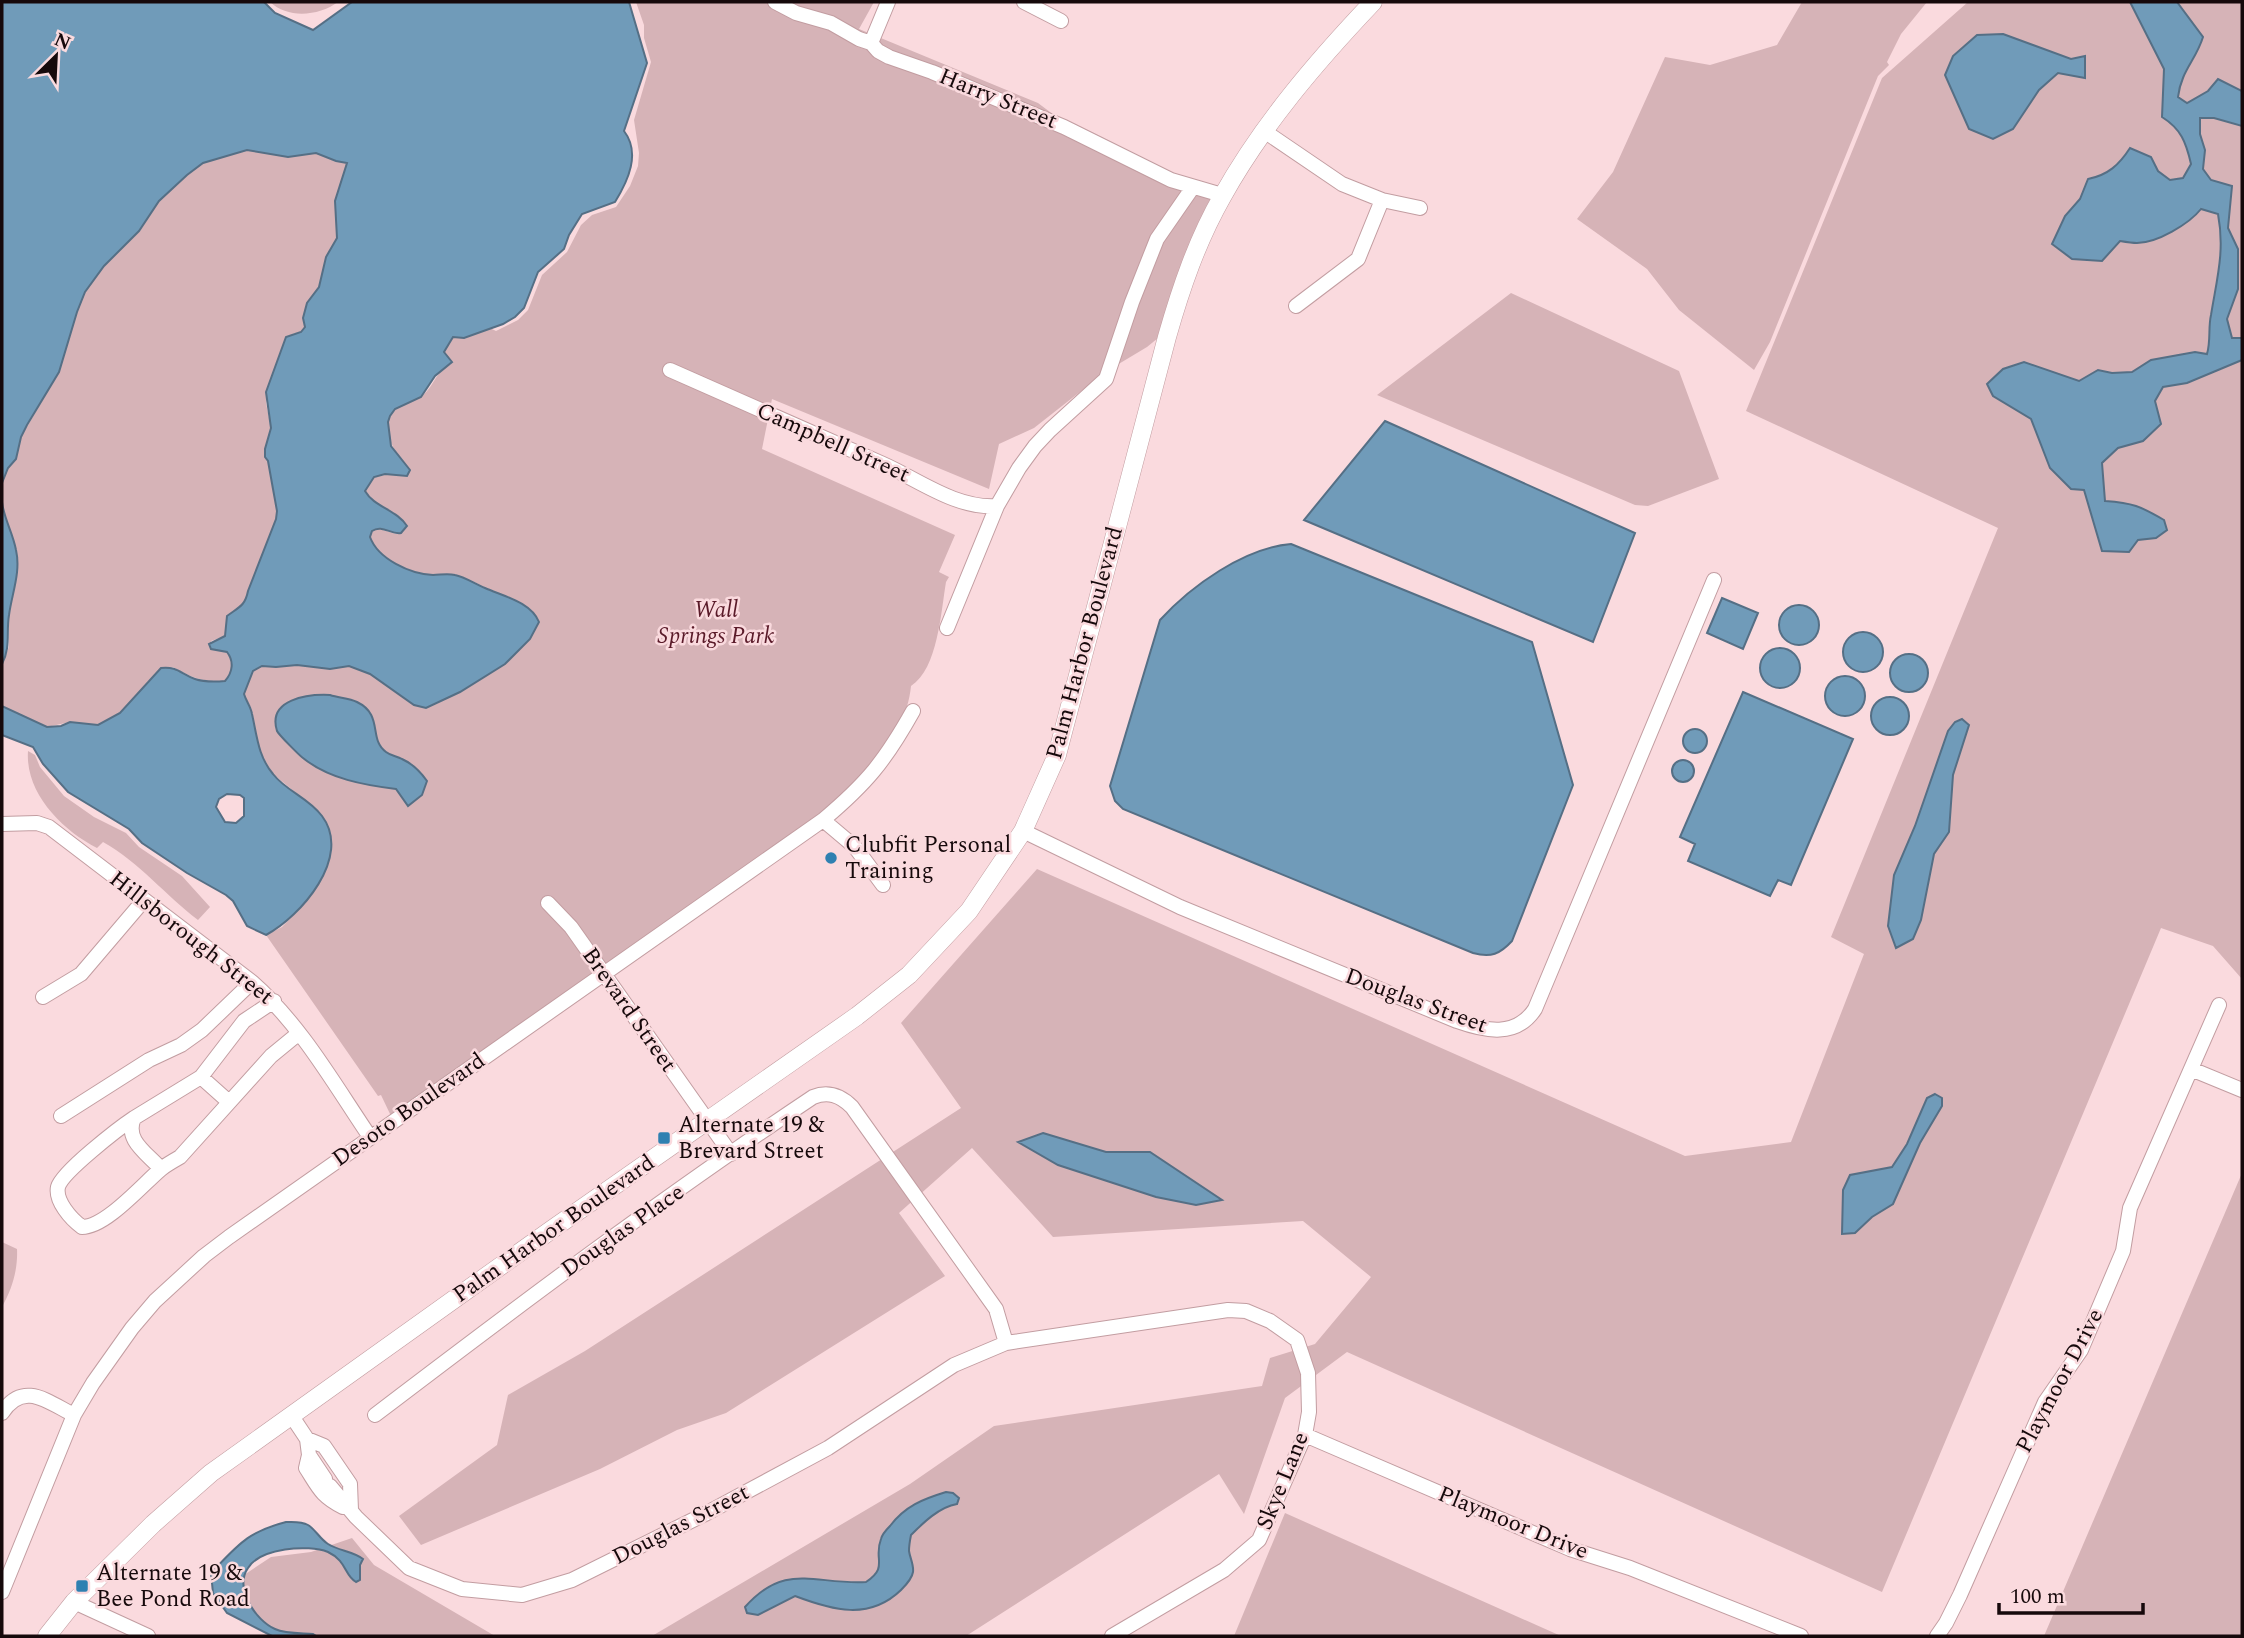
<svg xmlns="http://www.w3.org/2000/svg" width="2244" height="1638" font-family="Spectral,serif">
  <rect width="100%" height="100%" fill="#fadade"/>
  <path fill="#d6b3b7" d="M270,2h68c-19,14 -50,17 -68,0z
    M636,2h238l-15,27 179,74 28,21 118,67 -80,182 -70,55 -35,16 -10,45 -217,-90 -10,50 193,86 -16,37 10,5 -3,5c-5,29 -8,87 -35,104 -5,54 -52,92 -88,127l-432,303 -10,-21 -3,1 -112,-161 16,-8 22,-23 20,-86 -11,-11 -40,-33 -15,-26 -6,-38 -8,-16 9,-23 9,-5 87,-1 21,9 44,31 12,3 34,-16 45,-28 24,-25c-12,-14 -32,-43 -46,-52 -20,-13 -31,-10 -52,-12 -23,-3 -53,-16 -61,-39l2,-5 4,-3 20,6 5,-1 -2,-16 -29,-18 -5,-7 9,-15 36,-7c-13,-14 -37,-47 -13,-62 8,-5 18,-6 25,-12 13,-11 11,-21 29,-32v-4l-7,-8 9,-15 37,-9 6,3 22,-11 10,-10 14,-35 25,-23 14,-27 11,-10 24,-8 14,-21 8,-20 1,-13 -5,-33 17,-58 -7,-24v-13z
    M1802,2h125l-26,32 -14,28 2,3 -11,11 -108,266 -16,28 -75,-60 -32,-41 -70,-50 36,-47 52,-115 45,8 67,-20z
    M1968,2l274,1v976l-29,-33 -52,-18 -279,664 -535,-240 -62,46 -41,116 -25,-40 -253,162h-314l258,-152 84,-58 268,-40 8,-28 45,-14 56,-67 -68,-56 -250,16 -81,-89 -73,65 46,63 -219,137 -49,17 -77,39 -179,76 -22,-29 98,-71 11,-50 77,-44 376,-243 -60,-85 136,-154 648,287 106,-14 73,-188 -33,-17 167,-409 -252,-117 136,-333z
    M247,150l41,7 28,-4 19,8 12,2v4l-12,34 3,37 -12,19 -7,30 -12,16 -4,15 2,8 -4,6 -8,2 -24,50 -3,19 5,25 -6,29 3,4 9,50 -1,8 -28,72c-2,11 -5,17 -16,22l-7,23 -14,5v8l16,3c7,9 6,20 -2,29 -20,2 -35,-4 -52,-14l-25,14 -9,13 -19,19 -22,12 -28,-3 -23,5 -45,-21v-42l7,-17v-34l9,-47 -2,-17 -13,-35 -1,-31 6,-15 8,-9 5,-22 38,-65 18,-60 8,-20 19,-26 36,-35 19,-30 28,-26 16,-12z
    M1195,193l17,3 -49,138 -16,13 -30,18 44,-123z
    M1511,293l168,78 40,108 -71,27 -13,-1 -258,-110z
    M28,751l7,4 5,12 24,29 30,21 32,16 13,14 43,29 28,31 -12,13c-33,-25 -58,-57 -95,-78l-6,6c-35,-18 -72,-55 -69,-97z
    M2242,1173v463h-198z
    M2,1242l15,7c1,21 -5,40 -15,58z
    M1285,1513l276,123h-327z
    M352,1538l22,27 121,71h-210l-35,-19 -9,-40 30,-20 40,-5z"/>
  <path fill="#709bb9" stroke="#556f85" stroke-width="2" fill-rule="evenodd" d="M2,2h262l11,11 38,17 39,-28h277l18,61 -23,68c17,22 4,50 -9,71l-33,12 -13,21 -5,14 -26,23 -14,36 -9,9 -12,7 -39,14 -11,-1 -9,15 8,10 -17,14 -14,21 -26,12 -5,7 -2,6 3,24 19,24 -3,6 -22,-2 -11,3 -9,14c9,16 32,19 42,35l-6,7c-10,2 -19,-9 -29,-2l-2,6c8,22 40,37 63,38 7,0 14,-2 22,0 10,2 20,9 30,13 18,8 46,14 54,34l-9,17 -25,25 -45,28 -34,16 -12,-3 -44,-31 -21,-8 -19,3 -33,-4 -21,2 -14,-1 -9,5 -9,23c2,7 7,13 8,20 5,22 6,42 21,60 13,17 36,24 49,42 31,41 -22,101 -56,119l-19,-9 -14,-25 -7,-6 -39,-22 -45,-30 -13,-14 -61,-37 -25,-28 -10,-17 -31,-12v-29l45,21 14,-1 9,-4 28,3 22,-12 41,-45c16,-2 20,6 34,11 9,3 19,3 30,2 8,-9 9,-20 2,-29l-16,-3 -2,-5 16,-8 2,-20c12,-9 18,-10 21,-25l28,-72 1,-8 -4,-22 -5,-28 -3,-4v-8l6,-21 -5,-36 20,-55 15,-5 4,-5 -2,-9 4,-15 12,-16 7,-30 11,-19 -2,-37 12,-38 -11,-2 -20,-8 -28,4 -41,-7 -44,13 -16,12 -28,26 -20,30 -35,35 -19,26 -8,20 -18,60 -32,53 -6,12 -5,22 -8,9 -6,15zM227,794l13,1 4,3v18l-8,7 -11,-1 -9,-15 3,-8z
    M2130,2h47l26,35c-7,23 -22,34 -25,60l9,6 21,-12 10,-12 24,12v35l-28,-8h-14v16l5,16 -2,19 8,11 21,6 -4,42 10,21v40l-11,30 5,19h10v22l-55,23 -24,4 -8,14 6,23 -18,17 -25,7 -16,15 3,38c28,2 35,5 59,19l3,10 -11,8 -18,2 -9,12 -27,-1 -18,-61 -13,-1 -21,-21 -19,-49 -38,-23 -6,-12 16,-15 21,-7 55,19 19,-11 14,3 20,-1 19,-12 44,-8 12,2c4,-14 1,-26 4,-39 6,-37 14,-64 7,-101l-17,-5c-12,15 -44,34 -64,34 -5,0 -11,-1 -17,-2l-18,20 -30,-2 -20,-15 13,-28 15,-17 8,-20c20,-4 31,-14 42,-31l21,9 7,14 12,9 13,-2 8,-14c-5,-22 -10,-35 -29,-47l2,-48z
    M2003,34l68,25 14,-3v22l-27,-5 -19,17 -26,39 -20,10 -24,-10 -24,-54 8,-19 24,-21z
    M1385,421l250,112 -42,109 -289,-122z
    M2,502c2,17 11,31 14,48 5,22 -4,43 -7,65 -3,18 2,32 -7,49z
    M1291,544l241,98 41,143 -61,156c-12,13 -21,17 -39,12l-350,-144 -8,-8 -5,-15 50,-166c31,-34 84,-72 131,-76z
    M1722,598l36,15 -15,36 -36,-16z
    M1779 625a20 20 0 1 1 40 0a20 20 0 1 1-40 0Z
    M1843 652a20 20 0 1 1 40 0a20 20 0 1 1-40 0Z
    M1760 668a20 20 0 1 1 40 0a20 20 0 1 1-40 0Z
    M1890 673a19 19 0 1 1 38 0a19 19 0 1 1-38 0Z
    M1825 696a20 20 0 1 1 40 0a20 20 0 1 1-40 0Z
    M1743,692l110,47 -62,146 -13,-5 -8,16 -82,-35 7,-17 -15,-7z
    M330,695c9,3 19,3 27,7 27,13 11,37 29,50 5,4 11,4 16,7 11,5 18,12 25,22l-5,14 -14,11 -12,-17c-32,-4 -67,-10 -93,-31 -4,-3 -24,-23 -26,-27 -10,-32 31,-37 53,-36z
    M1871 716a19 19 0 1 1 38 0a19 19 0 1 1-38 0Z
    M1962,719l7,6 -16,50 -4,57 -15,22 -13,66 -8,19 -17,9 -8,-22 6,-51 21,-49 33,-95 7,-9z
    M1683 741a12 12 0 1 1 24 0a12 12 0 1 1-24 0Z
    M1672 771a11 11 0 1 1 22 0a11 11 0 1 1-22 0Z
    M1935,1094l7,4v8l-22,37 -27,61 -21,13 -17,16 -13,1 1,-44 7,-15 42,-8 15,-23 20,-46z
    M1043,1133l63,19h44l72,48 -26,5 -40,-8 -98,-32 -40,-23z
    M946,1492l7,1 6,5 -2,6c-18,3 -34,19 -46,31 -1,5 -2,11 -2,16 1,7 5,14 4,21 -1,7 -7,13 -12,18 -32,31 -69,20 -106,6l-37,19 -11,-2 -2,-6c41,-46 69,-22 121,-25 23,-15 7,-23 15,-43 1,-4 6,-10 9,-13 15,-20 33,-27 56,-34z
    M286,1522c7,0 15,-1 22,3 7,4 12,14 20,19 11,7 25,7 35,15l-3,6v15l-4,2c-12,-7 -9,-21 -28,-30 -20,-8 -68,-4 -80,16 -14,20 8,53 27,61 11,5 27,4 38,5l3,2h-44l-45,-23 -14,-20 -2,-20c27,-28 36,-41 75,-51z"/>
  <g fill="none" stroke-linecap="round" stroke-linejoin="round">
    <g stroke="#c29da1" stroke-width="16">
      <path id="minor" d="M775,2l21,11 35,10 28,16 12,4 7,8 11,6 43,15 132,55 107,53 51,15
        M1024,2l37,19
        M871,43l17,-41
        M1264,131l78,53 40,16 38,8
        M1296,306l62,-47 24,-59
        M670,370c71,31 142,62 213,94 36,16 73,45 114,42
        M947,628l50,-122 22,-38 16,-22 15,-16 56,-51 26,-77 25,-63 36,-52
        M823,820l32,27 28,38
        M2,824l35,-1 12,4 203,155c49,43 82,102 118,155
        M1023,831l157,76 277,114c28,10 59,17 78,-12l179,-429
        M548,903l23,24 160,227
        M43,997l38,-23 63,-74
        M2191,1069l51,21
        M201,1077l28,25
        M61,1116l88,-56 32,-15 21,-15 50,-48
        M134,1118c-15,10 -72,54 -76,69 -3,14 13,32 24,40 24,0 61,-43 79,-58 5,-4 12,-8 19,-12l91,-101 28,-23
        M161,1169c-14,-16 -37,-29 -27,-51l67,-41 43,-56 30,-20
        M2,1413c21,-33 46,-11 72,2
        M291,1415l16,24 2,16 16,24
        M375,1415c143,-109 288,-218 438,-318 15,-6 27,-2 39,10l144,202 10,34
        M1305,1435l265,114 60,19 171,68
        M307,1439l17,7 26,38 1,26
        M309,1455l-3,13c13,20 15,28 37,39
        M330,1486l26,31 53,51 53,21 60,6 50,-15 135,-67 121,-65 126,-83 52,-22 222,-33 18,1 24,10 27,19 11,33 1,39 -4,23 -46,105 -35,30 -112,66
        M2,1592l72,-177 19,-32 39,-55 23,-27 49,-45 25,-19 594,-417c44,-37 62,-59 90,-109
        M74,1602l74,34
        M1937,1636l9,-13 14,-28 85,-193 36,-52 42,-99 7,-43 89,-203"/>
    </g>
    <g stroke="#c29da1" stroke-width="19">
      <path id="major" d="M47,1636l27,-34 79,-78 58,-51 340,-243 306,-214 52,-41 60,-64 54,-80 34,-76 110,-418c14,-49 30,-96 55,-140 40,-72 95,-136 151,-195"/>
    </g>
    <use href="#minor" stroke="#fff" stroke-width="14"/>
    <use href="#major" stroke="#fff" stroke-width="18"/>
  </g>
  <g fill="#2f80b1" stroke="#fadade" stroke-width="2.5">
    <circle cx="831" cy="858" r="7"/>
    <rect x="657" y="1131" width="14" height="14" rx="3.5"/>
    <rect x="75" y="1579" width="14" height="14" rx="3.5"/>
  </g>
  <g text-anchor="middle" dominant-baseline="central" stroke-width="5" stroke-linejoin="round" paint-order="stroke">
    <g font-size="23" fill="#16090b" stroke="#fadade">
      <text transform="translate(998 99) rotate(22)">Harry Street</text>
      <text transform="translate(833 443) rotate(24)">Campbell Street</text>
      <text transform="translate(1085 643) rotate(-75)">Palm Harbor Boulevard</text>
      <text transform="translate(191 938) rotate(38)">Hillsborough Street</text>
      <text transform="translate(1416 1001) rotate(20)">Douglas Street</text>
      <text transform="translate(629 1010) rotate(55)">Brevard Street</text>
      <text transform="translate(409 1110) rotate(-35)">Desoto Boulevard</text>
      <text transform="translate(554 1229) rotate(-35)">Palm Harbor Boulevard</text>
      <text transform="translate(623 1231) rotate(-35)">Douglas Place</text>
      <text transform="translate(2060 1381) rotate(-62)">Playmoor Drive</text>
      <text transform="translate(1283 1481) rotate(-68)">Skye Lane</text>
      <text transform="translate(1513 1523) rotate(22)">Playmoor Drive</text>
      <text transform="translate(681 1525) rotate(-27)">Douglas Street</text>
    </g>
    <g font-size="23" font-style="italic" fill="#5a1a29" stroke="#fadade">
      <text x="716" y="610">Wall<tspan x="716" dy="26">Springs Park</tspan></text>
    </g>
    <g font-size="23" fill="#16090b" stroke="#fadade" text-anchor="start">
      <text x="845" y="845">Clubfit Personal<tspan x="845" dy="26">Training</tspan></text>
      <text x="678" y="1125">Alternate 19 &amp;<tspan x="678" dy="26">Brevard Street</tspan></text>
      <text x="96" y="1573">Alternate 19 &amp;<tspan x="96" dy="26">Bee Pond Road</tspan></text>
    </g>
  </g>
  <rect width="2244" height="1638" fill="none" stroke="#16090b" stroke-width="7"/>
  <g transform="translate(56 56) rotate(24)" stroke="#fadade" stroke-width="5" paint-order="stroke">
  <path d="M0-5L12 26L0 18L-12 26Z" fill="#16090b"/>
  <text y="-10" font-size="19" font-weight="bold" text-anchor="middle" fill="#16090b">N</text>
  </g>
  <path d="M1999 1603v10h144v-10" fill="none" stroke="#16090b" stroke-width="3.5"/>
  <text x="2010" y="1603" font-size="21" fill="#16090b" stroke="#fadade" stroke-width="5" paint-order="stroke">100 m</text>
</svg>
